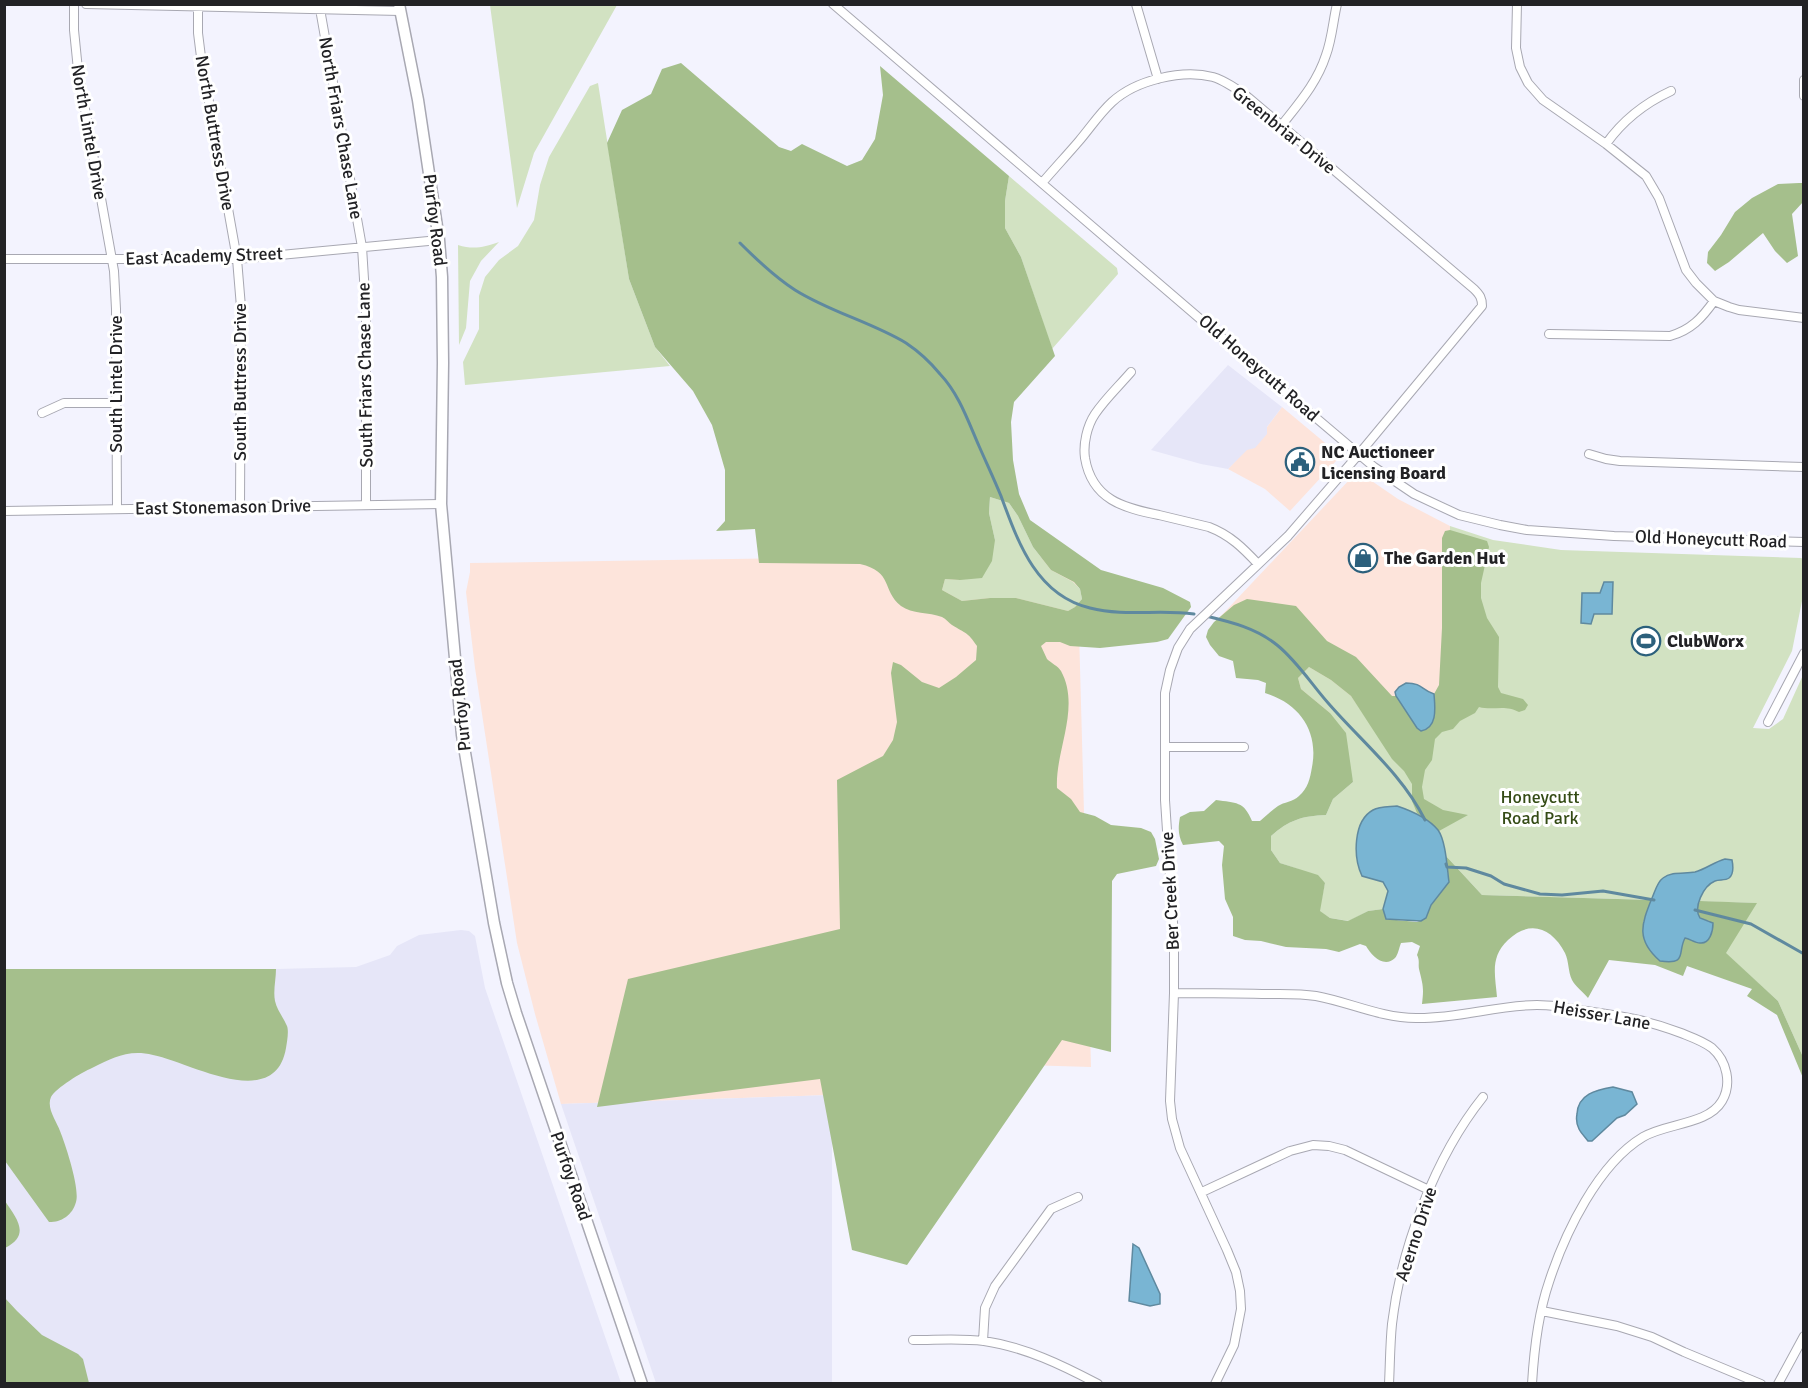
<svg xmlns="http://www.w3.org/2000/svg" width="1808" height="1388" font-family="Signika,sans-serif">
  <rect width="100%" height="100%" fill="#f3f3fe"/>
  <path fill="#fde4db" d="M1282,407l54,45 2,4 -1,4 -47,51 -25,-22 -37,-20 39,-42z
    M1358,473l5,2 35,24 52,27 -4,188 -62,60 -165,-156 133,-141z
    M865,557l212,1 14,509 -258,-8 -1,36 -271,9 -26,-90 -18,-71 -42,-275 -9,-76 4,-20v-9z"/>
  <path fill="#e6e6f8" d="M1228,365l54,42 -15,20v7l-12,14 -8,2 -19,19 -27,-5 -50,-14z
    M461,930l8,1 6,5 10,52 136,395h-616l-1,-414h272l80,-2 34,-12 7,-9 22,-11z
    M832,1095v288h-176l-95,-279z"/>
  <path fill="#d2e2c2" d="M490,5h127l-83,148 -17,55z
    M598,83l31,196 26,68 15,19 -205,19 -2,-23 16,-33v-33l6,-19 14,-17 19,-14 16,-26 6,-35 9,-28 41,-71z
    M1009,176l108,92 1,6 -66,75 -31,-92 -16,-29v-27z
    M499,242l-18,19 -11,20 -4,47 -7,17 -1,-100c16,5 26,2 41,-3z
    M990,497l19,6 9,13 15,31 18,23 22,12 7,7 2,10 -7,8 -7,4 -52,-13h-26l-28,3 -20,-11 3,-11 15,1 35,-40 -6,-27z
    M1450,526l43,14 68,10 240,8 2,1v37l-11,55 -39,77 16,1 14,-10 20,-44v382l-25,-56 -53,-48 31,-50 -274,-8 -36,-39 -7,-25 -56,51 6,9 -6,18 -15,2 -19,10 -19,-3 -11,-7 6,-28 -27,-14 -18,-6 -9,-13v-14c18,-16 31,-20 55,-21l7,-16 20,-17 -23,-69 -29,-24 -3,-11 11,-11 22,13 20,16 45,66 50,-48z"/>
  <path fill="#a5bf8c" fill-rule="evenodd" d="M681,63l98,84 12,4 11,-7 45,22 15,-6 13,-21 8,-44 -3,-29 129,110 -4,25v27l16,29 34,99 -41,46 -3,20 2,38 6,34 11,26 71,50 62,18 27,14 1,5 -23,32 -11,3 -57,6 -30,-2 -10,-4h-14l-5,4c2,4 4,9 6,13 4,4 11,7 14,12 20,37 -6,79 -4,117l14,11 9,13 15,4 16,9 30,3 10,4 4,7 4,20 -3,7 -39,8 -5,7 -1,171 -49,-12 -155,225 -55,-15 -32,-171 -223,28 31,-128 212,-50 -3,-149 46,-24 10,-16 4,-18 -6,-49 2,-11 8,3 21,17 17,6 17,-11 20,-17 1,-14c-10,-15 -11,-12 -25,-21 -3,-2 -6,-6 -10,-8 -13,-5 -30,-3 -41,-11 -20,-16 -7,-34 -41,-42l-101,-1 -4,-34 -39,2 9,-10v-51l-13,-45 -19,-34 -38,-44 -26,-68 -22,-136 15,-33 29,-16 11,-25zM990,497l19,6 9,13 15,31 18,23 23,12 6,7 2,10 -7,8 -7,4 -52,-13h-26l-28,3 -20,-11 3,-11 15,1 22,-2 10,-17 3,-21 -6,-27z
    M1799,183h4v19l-11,12 6,42 -11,7 -12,-12 -12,-18 -34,29 -14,9 -8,-8 1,-11 13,-17 14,-23 17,-14 26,-14z
    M1450,530l37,11 2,6 -8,36v15l6,20 12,19 -1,50 3,6 22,6 5,6 -3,5 -6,2c-15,-8 -25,-1 -40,-5l-4,6 -15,8 -7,8 -11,3 -7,7 -3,21 -7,10 -3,17 2,12 19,11 25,5 -29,16 -22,-18 -5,-12v-17l-8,-13 -12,-12 -41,-63 -20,-16 -22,-13 -11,11 3,11 29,24 16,20 7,49 -20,17 -7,16c-24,1 -37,5 -55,21v14l9,13 38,12 7,8 -5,28 10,7 18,3 20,-10 15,-2 3,10 31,3 9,-4 5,-13 18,-23 -3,-26 36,39 170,5 -9,23 39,21 3,-6 8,2 17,-19 -7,-1 -6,-5v-8l3,-6 57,2 -31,50 52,48 25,56v21l-26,-63 -30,-19 5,-7 -65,-23 -4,10 -28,-11 -46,-5 -21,38c-5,-6 -13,-12 -16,-18 -4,-8 -3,-19 -7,-27 -13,-25 -35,-34 -57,-13 -18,17 -13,34 -11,57l-75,7c2,-16 1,-19 -3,-35 -1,-5 1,-8 -2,-14l3,-9 -8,-4 -11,1c-2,5 -3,12 -6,15 -11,11 -24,-3 -29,-12l-6,-2 -21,8 -13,-3 -40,-2 -25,-6 -16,-1 -12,-4v-19l-8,-18 -3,-34 2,-19 -5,-5 -36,4c-5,-10 -5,-17 -3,-28l10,-5 14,-1 12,-11c20,3 28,1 36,21h8c6,-5 12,-11 18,-15 6,-4 15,-4 21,-10 9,-8 11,-17 13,-29 7,-36 -13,-64 -47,-74l1,-10 -8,-3 -22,-2 -3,-17 -14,-5 -9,-11 -4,-8 2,-7 6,-8 20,-17 13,-6 49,7 31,35 29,16 36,39h4l21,32 18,-24 -1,-10 5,-9 3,-57v-90l3,-7z
    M5,969h271c0,10 -3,22 -1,32 2,9 8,16 12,25 2,5 0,16 -1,22 -11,65 -97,14 -133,7 -25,-6 -40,3 -61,13 -10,4 -36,20 -41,29 -5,11 6,25 9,34 6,15 20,58 16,71 -2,7 -5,11 -10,15 -6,4 -10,5 -17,5l-44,-61z
    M5,1201c12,18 26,34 0,47z
    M4,1297l13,14 25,24 36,19 5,5 6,24h-84z"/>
  <path fill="#79b5d3" stroke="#5f899f" stroke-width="1.5" d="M1604,582h9l-1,32h-18l-3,10 -10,-1 1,-30h18z
    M1406,683c17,0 15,7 28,11 1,13 4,34 -13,37l-4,-3 -21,-32 -1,-4 4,-5z
    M1397,806c15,5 31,12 41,24 8,11 9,38 11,52l-18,23 -5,13 -5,3 -35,-2 -3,-10 5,-18 -5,-9 -21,-6c-9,-19 -9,-55 11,-66 7,-4 17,-3 24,-4z
    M1725,859l7,1c1,5 2,14 -3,18 -4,3 -10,1 -14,3 -12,5 -22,27 -15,37l13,5c0,8 -3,21 -13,20 -5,0 -10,-4 -15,-5 -8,15 3,27 -25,23 -24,-21 -19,-36 -8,-63 3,-6 5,-16 11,-20 9,-7 22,-4 32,-6 11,-3 19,-10 30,-13z
    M1613,1087l19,5 5,12 -12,11 -8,3 -25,23h-4c-3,-4 -7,-8 -9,-12 -2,-4 -3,-10 -2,-15 1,-20 19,-24 36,-27z
    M1133,1244l6,4 21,46v10l-10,2 -21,-5z"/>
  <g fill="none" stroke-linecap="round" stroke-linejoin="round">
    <path stroke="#5f899f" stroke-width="3" d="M740,243c17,17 35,34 55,47 35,22 76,32 111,53 12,8 25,20 34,31 19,20 28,47 39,72 7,16 15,33 22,50 17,46 35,99 89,112 35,9 69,1 104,6
      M1206,616c25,6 50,12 71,29 20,16 35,40 52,59 33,38 73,70 96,116
      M1446,864l1,3 19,1 25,8 13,8 36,10 22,1 41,-4 51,9
      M1695,910l56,14 53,30"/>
    <g stroke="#a8a8b2" stroke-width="10">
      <path id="minor" d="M74,4v26l4,40 36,201 2,38 1,200
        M86,4l314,7
        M833,4l436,374 105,89 40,27 45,21 41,10 27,5 87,6 190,6
        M1136,4l22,75
        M1517,4l-1,44 4,19 8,16 15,17 63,44 40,32 13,22 27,72 10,13 18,18 15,6 10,3 65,8
        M198,7v26l3,24 36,202 4,48 -1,199
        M320,9l42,238 4,64v193
        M1804,80v16
        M1281,126c18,-23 36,-43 45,-71 6,-16 7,-34 11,-51
        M1606,144c17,-24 39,-41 65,-53
        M1042,183c12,-14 25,-28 37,-42 11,-13 21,-28 33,-39 24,-22 70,-33 101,-25 13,4 25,13 36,21l225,191c6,6 8,9 8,17l-123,148 -71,82 -98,93 -12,19 -8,22 -5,23v107l9,138v55l-4,108 2,18 8,29 47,102 9,22 4,19 1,18 -7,36 -19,39
        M4,259h233l202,-19
        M1549,334l121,2c21,-6 32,-18 44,-35
        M1131,372c-12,14 -26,27 -36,42 -8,12 -12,30 -10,44 7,42 39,50 74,57 17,4 33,8 50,12 21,8 34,21 49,37
        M42,413l22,-10h52
        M1589,454l17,5 14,2 184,6
        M4,511l437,-7
        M1768,722l36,-69
        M1165,747h79
        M1174,993c29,0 58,0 88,1 18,0 36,-1 54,2 33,6 65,22 100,22 41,1 81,-13 121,-13 17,0 33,3 49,6 36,5 61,9 95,22 10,4 22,8 31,15 15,13 20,36 10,53 -14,24 -56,22 -79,36 -45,27 -78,96 -94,145 -11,32 -15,68 -17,102
        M1202,1192l88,-41 23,-6 16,1 16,4 84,40
        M1542,1311l75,15 35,11 32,15 77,32
        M913,1340c24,0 48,-2 71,1 41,6 78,24 114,43
        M983,1341l2,-33 10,-22 56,-77 27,-12
        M1389,1384c1,-20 1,-40 3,-60 9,-76 43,-167 91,-227
        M1778,1384l26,-48"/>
    </g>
    <g stroke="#a8a8b2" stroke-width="13">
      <path id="tertiary" d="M399,4l19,96 21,140 3,37 1,86 -2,141 21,231 32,188 13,60 9,30 126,371"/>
    </g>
    <use href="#minor" stroke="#fff" stroke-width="8"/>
    <use href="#tertiary" stroke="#fff" stroke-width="10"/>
  </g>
  <defs>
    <g id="civic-ring" transform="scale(1.5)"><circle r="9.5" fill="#fff" stroke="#2c607c" stroke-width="1.5"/><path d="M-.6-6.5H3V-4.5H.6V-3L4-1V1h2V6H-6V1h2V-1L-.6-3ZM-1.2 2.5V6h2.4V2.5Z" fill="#2c607c"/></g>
    <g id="shop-ring" transform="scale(1.5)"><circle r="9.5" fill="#fff" stroke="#2c607c" stroke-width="1.5"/><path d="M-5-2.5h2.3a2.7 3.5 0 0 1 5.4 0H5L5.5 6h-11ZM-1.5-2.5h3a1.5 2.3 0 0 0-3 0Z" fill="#2c607c"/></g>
    <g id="stadium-ring" transform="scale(1.5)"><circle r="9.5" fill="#fff" stroke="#2c607c" stroke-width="1.5"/><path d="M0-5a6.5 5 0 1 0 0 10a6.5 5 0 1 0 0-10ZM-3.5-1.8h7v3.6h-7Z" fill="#2c607c"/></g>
  </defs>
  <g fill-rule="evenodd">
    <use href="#civic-ring" x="1300" y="462"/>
    <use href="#shop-ring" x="1363" y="558"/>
    <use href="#stadium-ring" x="1646" y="641"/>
  </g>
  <g text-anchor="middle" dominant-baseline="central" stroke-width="6" stroke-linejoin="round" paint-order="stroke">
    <g font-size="18" fill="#222225" stroke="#fff">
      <text transform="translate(341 128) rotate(80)">North Friars Chase Lane</text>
      <text transform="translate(1284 130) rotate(39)">Greenbriar Drive</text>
      <text transform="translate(89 132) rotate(80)">North Lintel Drive</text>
      <text transform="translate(215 133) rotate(80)">North Buttress Drive</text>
      <text transform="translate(435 220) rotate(83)">Purfoy Road</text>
      <text transform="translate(204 256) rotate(-2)">East Academy Street</text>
      <text transform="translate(1259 368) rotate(41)">Old Honeycutt Road</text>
      <text transform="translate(365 375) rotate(-91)">South Friars Chase Lane</text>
      <text transform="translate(240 382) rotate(-90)">South Buttress Drive</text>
      <text transform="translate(116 384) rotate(-90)">South Lintel Drive</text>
      <text transform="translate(223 507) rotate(-1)">East Stonemason Drive</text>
      <text transform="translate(1711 539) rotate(2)">Old Honeycutt Road</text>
      <text transform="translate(460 705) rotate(-96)">Purfoy Road</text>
      <text transform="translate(1170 891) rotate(-93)">Ber Creek Drive</text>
      <text transform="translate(1602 1015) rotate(10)">Heisser Lane</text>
      <text transform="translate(571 1176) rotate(71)">Purfoy Road</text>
      <text transform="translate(1416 1234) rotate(-72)">Acerno Drive</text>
    </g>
    <g font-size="18" font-weight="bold" fill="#222225" stroke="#fff" text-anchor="start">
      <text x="1321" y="452">NC Auctioneer<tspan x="1321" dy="21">Licensing Board</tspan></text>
      <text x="1384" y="558">The Garden Hut</text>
      <text x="1667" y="641">ClubWorx</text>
    </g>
    <g font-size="18" fill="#344b15" stroke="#fff">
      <text x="1540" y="797">Honeycutt<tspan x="1540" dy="21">Road Park</tspan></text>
    </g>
  </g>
  <rect width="1808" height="1388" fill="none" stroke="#222225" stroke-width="12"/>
</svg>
